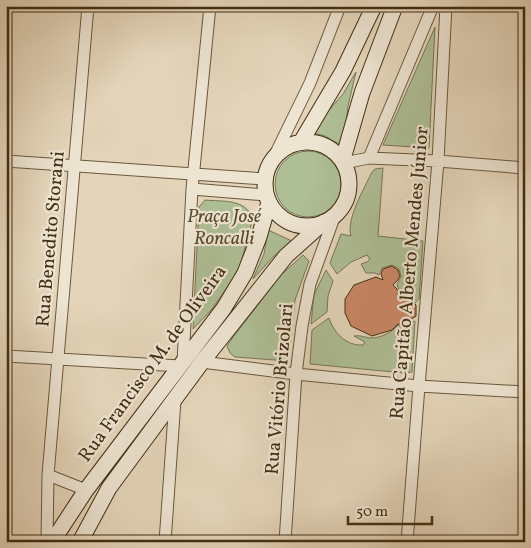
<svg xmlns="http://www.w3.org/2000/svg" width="531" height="548" font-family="Vollkorn,serif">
  <rect width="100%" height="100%" fill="#e4d5ba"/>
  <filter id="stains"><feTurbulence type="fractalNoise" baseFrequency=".004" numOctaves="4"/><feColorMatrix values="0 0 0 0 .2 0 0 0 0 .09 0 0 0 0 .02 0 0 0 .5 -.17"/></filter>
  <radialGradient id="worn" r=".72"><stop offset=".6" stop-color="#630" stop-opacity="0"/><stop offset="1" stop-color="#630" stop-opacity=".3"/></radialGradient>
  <path fill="#aebe95" stroke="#787654" d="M435,27l-6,121 -46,-3z
    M356,72l-8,34 -4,41 -19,-11 -15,-4 33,-38z
    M275 184a33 33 0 1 1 66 0a33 33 0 1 1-66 0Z
    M383,168l-5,68 45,5 -4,58 -4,4 -6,-8 -8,-1 -4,-9 4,-9 -2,-7 -7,-4 -10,3 -3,7 -4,-2h-9l-5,-9 6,-2 3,-3 -3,-4 -16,7 -14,12 -7,-11 11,-29 10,2c-5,-17 13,-47 21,-64l3,-3z
    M205,200c18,2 39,-2 48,18l-14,52 -27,39 -19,20 6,-122z
    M268,230l24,11 -19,16 -20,22 11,-25z
    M303,255l6,6 -14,39 -7,61 -53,-4 -5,-4 -3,-7 7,-10 47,-61z
    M326,270l7,11 -5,15 -1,16 -16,12 3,-29z
    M329,318c5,15 17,28 34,27l2,-3 -11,-6c9,-1 11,2 17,2 10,0 21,-6 27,-13h6l11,-4 -3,51 -8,1 -94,-9 2,-34z"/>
  <path fill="#cb8766" stroke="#422e12" d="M392,266l6,4 2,6 -3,5 -4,4 4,4 2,8 9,-1 8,9v11l-11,7 -7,1 -6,6 -20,6 -21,-10 -6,-13v-14l9,-14 22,-8 7,3 -2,-6 2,-5z"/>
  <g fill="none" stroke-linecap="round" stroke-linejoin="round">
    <g stroke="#6a583c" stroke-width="13">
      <path id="minor" d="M369,158l64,-152
        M6,161l259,18
        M272,161l38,-78 30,-77
        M344,163l25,-5 69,3 87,7
        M192,189l74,6
        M6,356l174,10
        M183,362l9,-173 18,-183
        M202,362l94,12 123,12 106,6
        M48,475l38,15
        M47,542l1,-67 40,-469
        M165,542l10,-142
        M285,542l11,-168 6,-48 8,-42 25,-69
        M407,542l12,-156 19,-225 8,-155"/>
    </g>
    <g stroke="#422e12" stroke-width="17">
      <path id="secondary" d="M265 184a42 42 0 1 1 84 0a42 42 0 1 1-84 0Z
        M301,142l42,-71 31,-65
        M343,159l19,-66 33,-87
        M52,542l34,-52 138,-182 21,-35 14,-36 10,-35
        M80,542l29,-54 93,-126 84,-106 38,-34"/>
    </g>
    <use href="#minor" stroke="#ede4d2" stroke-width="11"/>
    <use href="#secondary" stroke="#ede4d2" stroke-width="15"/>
  </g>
  <g text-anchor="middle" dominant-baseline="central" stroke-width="4.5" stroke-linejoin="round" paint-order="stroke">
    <g font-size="19" font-style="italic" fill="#584b2c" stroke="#ede4d2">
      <text x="224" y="217">Praça José<tspan x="224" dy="22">Roncalli</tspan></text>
    </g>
    <g font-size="19" fill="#422e12" stroke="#ede4d2">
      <text transform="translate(51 239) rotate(-85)">Rua Benedito Storani</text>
      <text transform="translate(410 273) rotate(-85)">Rua Capitão Alberto Mendes Júnior</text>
      <text transform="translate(153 364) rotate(-54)">Rua Francisco M. de Oliveira</text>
      <text transform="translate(280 389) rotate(-85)">Rua Vitório Brizolari</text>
    </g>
  </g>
  <rect width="531" height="548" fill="none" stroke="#e4d5ba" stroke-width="25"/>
  <rect x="8" y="8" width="516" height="533" fill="none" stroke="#422e12" stroke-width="2.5"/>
  <rect x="12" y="12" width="506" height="523" fill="none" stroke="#422e12"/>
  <path d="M348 516v8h84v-8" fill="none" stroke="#422e12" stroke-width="2.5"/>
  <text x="356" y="516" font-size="15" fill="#422e12" stroke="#ede4d2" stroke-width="4" paint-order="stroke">50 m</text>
  <rect width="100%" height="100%" filter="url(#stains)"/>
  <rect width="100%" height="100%" fill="url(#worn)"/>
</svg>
